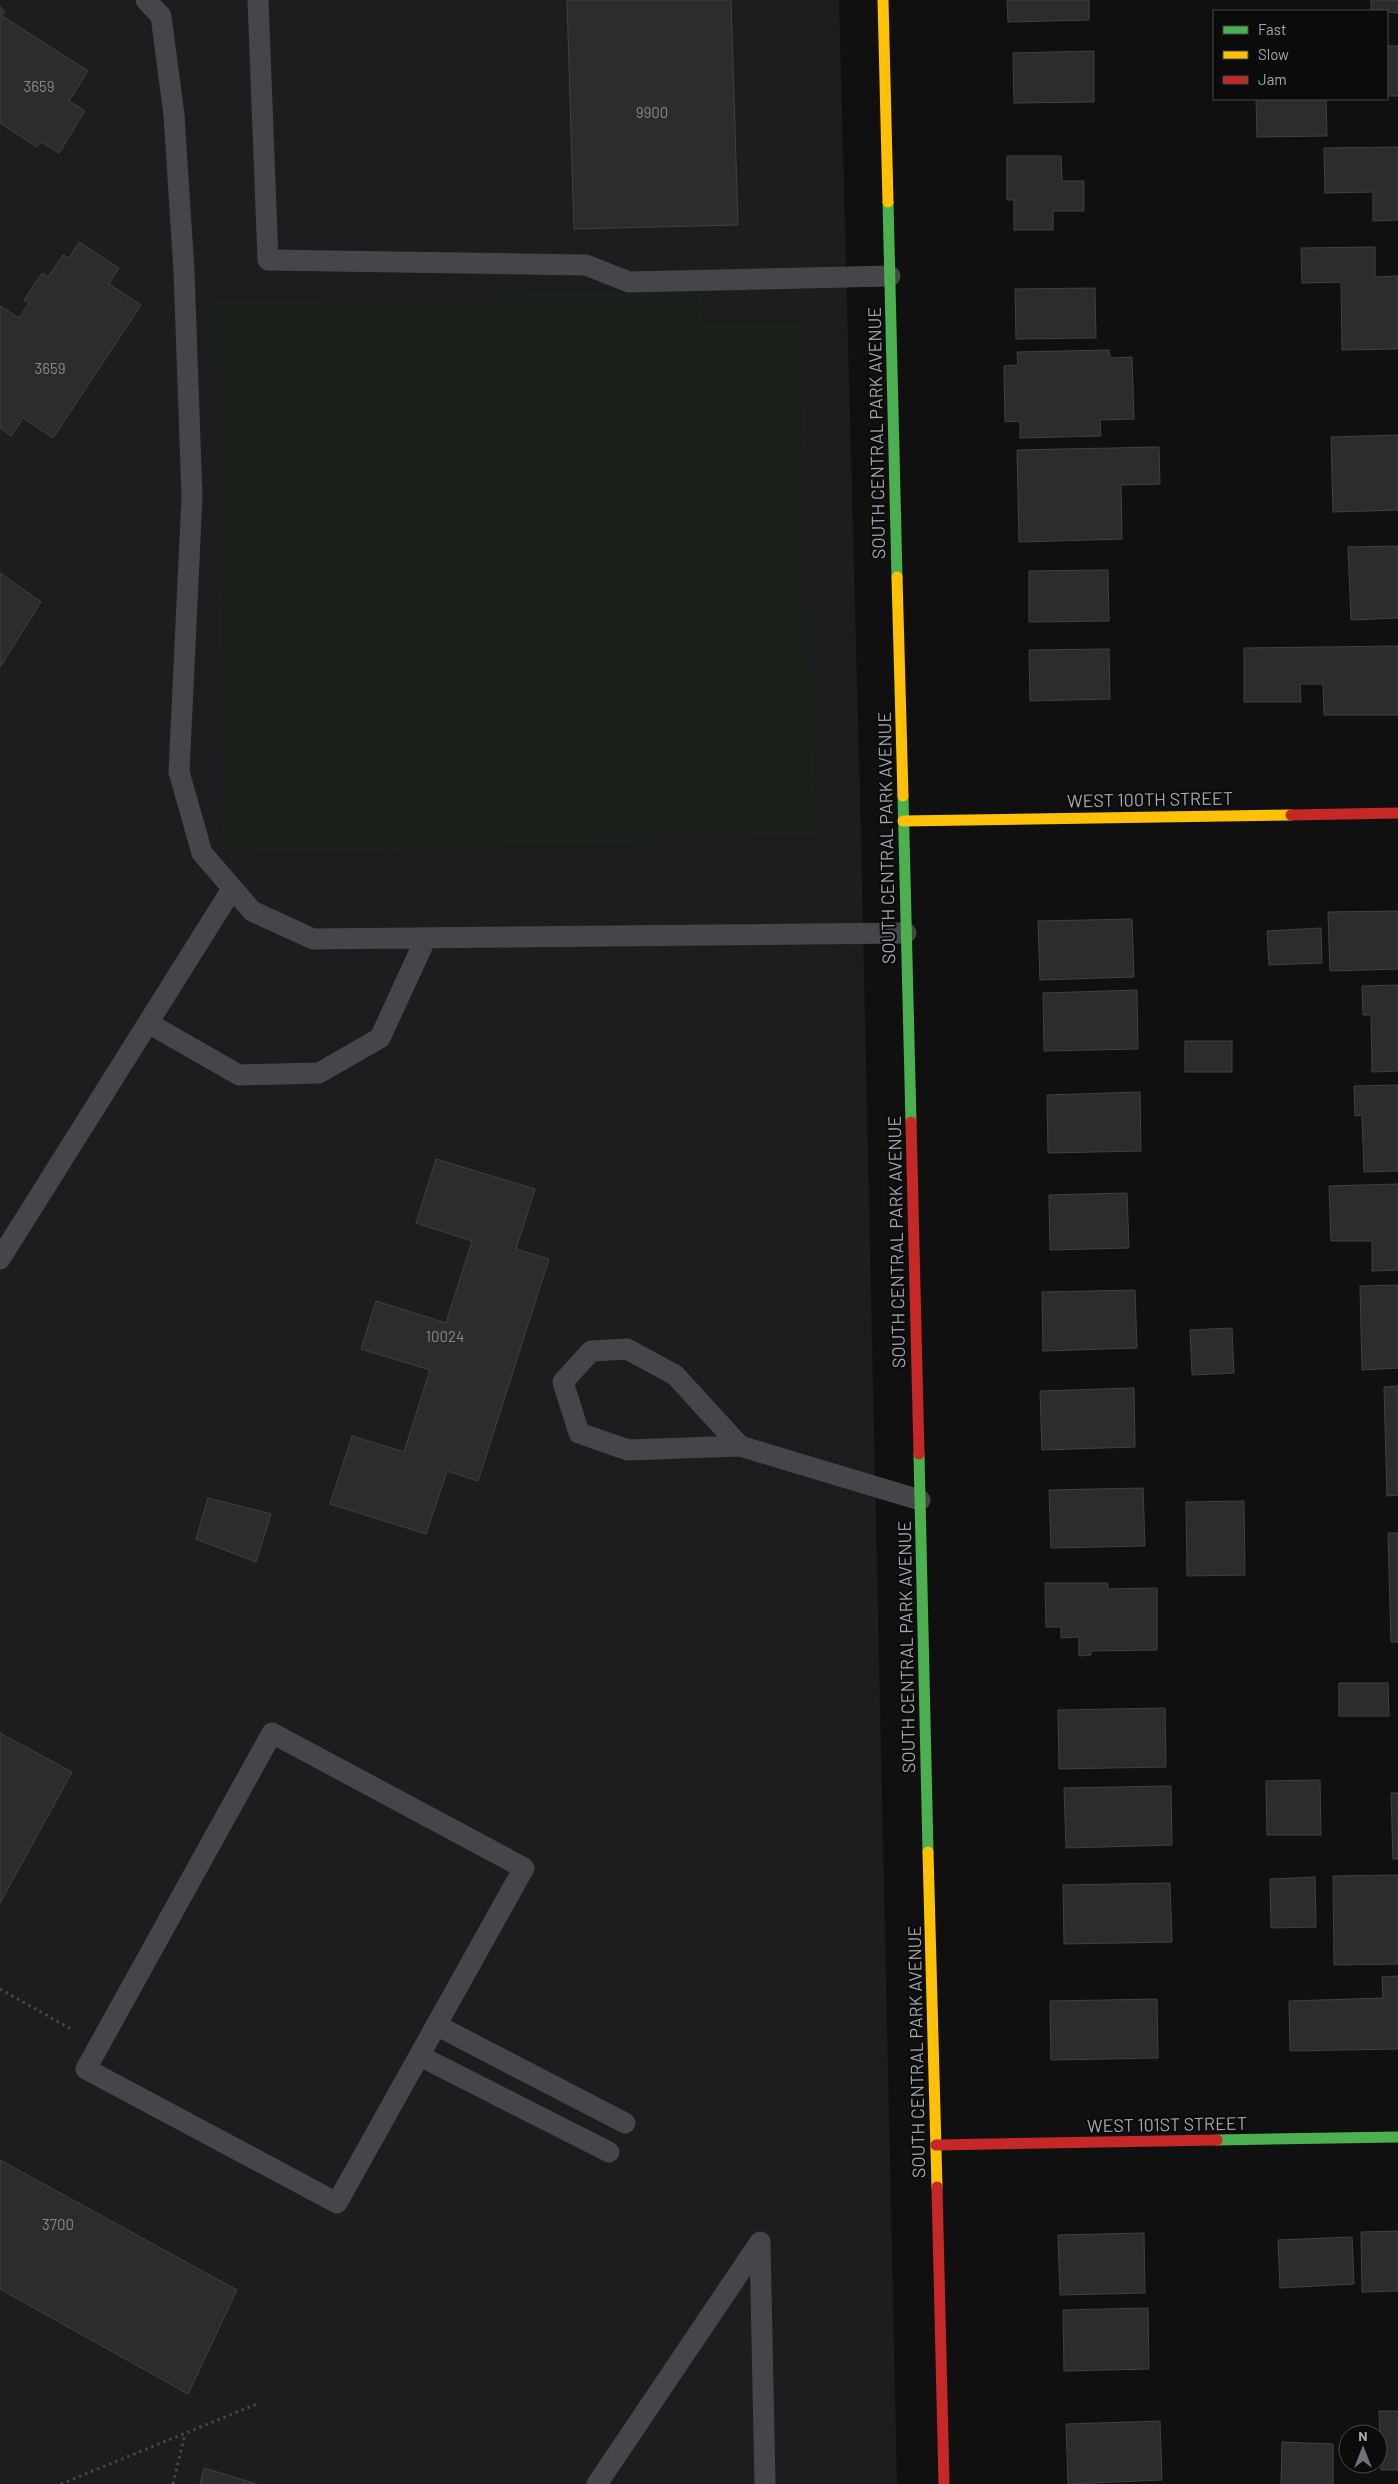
<svg xmlns="http://www.w3.org/2000/svg" width="1398" height="2484" font-family="Barlow,sans-serif">
  <rect width="100%" height="100%" fill="#101011"/>
  <path fill="#1d1d1f" d="M0,0h839l22,836 36,1648h-897z"/>
  <path fill="#1b201b" d="M702,290l1,32 101,-1 12,516 -595,19 -8,-557z"/>
  <path fill="#2c2c2d" stroke="#404144" d="M567,0h164l7,225 -164,4z
    M1007,0h82v20l-81,2z
    M1371,0h27v13l-27,-2z
    M0,7l5,4 -3,5 86,55 -19,30 16,10 -26,42 -18,-11 -4,5 -37,-24z
    M1387,46h11v50h-11z
    M1094,51v51l-80,1 -1,-50z
    M1256,99h70l1,37 -70,1z
    M1398,147v73l-25,1v-29l-48,1 -1,-45z
    M1007,156h54l1,25h22v30h-31v19h-39v-30h-7z
    M79,242l40,26 -10,16 32,21 -88,133 -30,-20 -12,18 -11,-8v-122l19,12 10,-15 -5,-3 18,-27 6,4 15,-22 6,3z
    M1375,247v30l23,-1v73l-56,1 -1,-68 -39,1 -1,-35z
    M1095,288l1,50 -80,1 -1,-50z
    M1109,350l1,8 22,-1 2,62 -34,1 1,16 -81,2v-17l-15,1 -1,-56 14,-1 -1,-13z
    M1398,435v75l-65,2 -2,-75z
    M1159,447l1,37 -39,1 1,54 -103,3 -2,-92z
    M1398,546v72l-47,2 -3,-73z
    M1108,570l1,51 -80,1v-51z
    M0,573l41,29 -41,65z
    M1398,646v69h-74l-1,-31h-23l1,18h-57v-54z
    M1109,649l1,50 -80,2 -1,-51z
    M1398,911v58l-68,2 -2,-59z
    M1132,919l2,58 -94,3 -2,-59z
    M1321,928l1,35 -53,2 -2,-34z
    M1398,985v86l-26,1 -1,-57h-8l-1,-29z
    M1137,990l1,59 -94,2 -1,-58z
    M1185,1041h47v31h-47z
    M1398,1085v86l-34,1 -2,-57 -7,1 -1,-30z
    M1140,1092l1,59 -93,2 -1,-58z
    M436,1159l99,30 -19,60 33,10 -71,222 -31,-10 -21,63 -96,-30 22,-68 52,16 26,-82 -69,-21 15,-48 70,22 26,-82 -56,-18z
    M1398,1184v86l-26,1v-30h-41l-2,-55z
    M1127,1193l2,55 -79,2 -1,-55z
    M1398,1285v83l-36,2 -2,-84z
    M1135,1290l2,58 -94,3 -1,-59z
    M1232,1328l2,45 -42,2 -2,-45z
    M1398,1386v109l-11,1 -3,-109z
    M1134,1388l1,59 -93,3 -2,-59z
    M1143,1488l2,58 -94,2 -2,-58z
    M208,1498l63,16 -15,48 -60,-23z
    M1244,1501l1,74 -58,1 -1,-74z
    M1388,1533h10v109h-7z
    M1045,1583h63v6l49,-1v62l-66,1v4l-12,1v-19l-18,1v-11h-15z
    M1339,1683h49l1,33h-50z
    M1165,1708l1,59 -107,2 -1,-59z
    M0,1733l72,39 -72,131z
    M1320,1780l1,55h-54l-1,-54z
    M1171,1786l1,59 -106,3 -2,-60z
    M1391,1793h7v66h-5z
    M1398,1875v89l-64,1 -1,-89z
    M1315,1877l1,50 -45,1 -1,-49z
    M1170,1883l2,59 -108,2 -1,-59z
    M1398,1976v73l-108,2 -1,-50 94,-3 -1,-21z
    M1157,1999l1,59 -107,2 -1,-59z
    M0,2160l237,130 -49,104 -188,-105z
    M1398,2231v60l-36,1 -1,-60z
    M1144,2233l1,60 -85,2 -2,-60z
    M1352,2237l2,47 -74,4 -2,-48z
    M1148,2308l1,61 -85,2 -1,-61z
    M1379,2411h19v59h-17z
    M1160,2421l2,59 -94,4 -2,-60z
    M1282,2442l51,2v40h-52z
    M204,2468l53,16h-57z"/>
  <g fill="none" stroke-linecap="round" stroke-linejoin="round">
    <path stroke="#46474a" stroke-width="3" stroke-dasharray="2.5 4" stroke-linecap="butt" d="M0,1989l71,40
      M61,2484l198,-81
      M173,2484l12,-50"/>
    <path stroke="#444649" stroke-width="21" d="M146,0l15,16 13,99 10,156 8,226 -13,275 23,81 50,58 61,28 593,-6
      M258,0l10,260 318,5 43,17 261,-6
      M148,1023l91,52 80,-2 61,-35 46,-100
      M0,1259l232,-370
      M740,1446l-65,-71 -48,-26 -36,2 -28,31 16,51 49,17 112,-4 180,54
      M272,1733l252,135 -187,335 -251,-134z
      M436,2025l189,98
      M420,2056l189,96
      M597,2484l163,-242 5,242"/>
    <path stroke="#4caf50" stroke-width="11" d="M888,202l9,375
      M903,796l8,326
      M919,1454l9,398
      M1217,2140l181,-3"/>
    <path stroke="#ffc107" stroke-width="11" d="M883,0l5,202
      M897,577l6,219
      M903,821l388,-6
      M928,1852l9,335"/>
    <path stroke="#c62828" stroke-width="11" d="M1291,815l107,-2
      M911,1122l8,332
      M936,2145l281,-5
      M937,2187l7,297"/>
  </g>
  <g text-anchor="middle" dominant-baseline="central" stroke-width="4.5" stroke-linejoin="round" paint-order="stroke">
    <g font-size="15" fill="#84888f">
      <text x="39" y="86">3659</text>
      <text x="652" y="112">9900</text>
      <text x="50" y="368">3659</text>
      <text x="445" y="1336">10024</text>
      <text x="58" y="2224">3700</text>
    </g>
    <g font-size="18" fill="#a2a7b0" stroke="#0b0b0c">
      <text transform="translate(876 433) rotate(-91)">SOUTH CENTRAL PARK AVENUE</text>
      <text transform="translate(1150 799) rotate(-1)">WEST 100TH STREET</text>
      <text transform="translate(886 838) rotate(-91)">SOUTH CENTRAL PARK AVENUE</text>
      <text transform="translate(896 1242) rotate(-91)">SOUTH CENTRAL PARK AVENUE</text>
      <text transform="translate(906 1647) rotate(-91)">SOUTH CENTRAL PARK AVENUE</text>
      <text transform="translate(916 2052) rotate(-91)">SOUTH CENTRAL PARK AVENUE</text>
      <text transform="translate(1167 2124) rotate(-1)">WEST 101ST STREET</text>
    </g>
  </g>
  <rect x="1213" y="10" width="175" height="90" fill="#0b0b0c" stroke="#47494e"/>
  <rect x="1223" y="26" width="25" height="8" fill="#4caf50" stroke="#47494e"/>
  <text x="1258" y="35" font-size="15" fill="#a2a7b0">Fast</text>
  <rect x="1223" y="51" width="25" height="8" fill="#ffc107" stroke="#47494e"/>
  <text x="1258" y="60" font-size="15" fill="#a2a7b0">Slow</text>
  <rect x="1223" y="76" width="25" height="8" fill="#c62828" stroke="#47494e"/>
  <text x="1258" y="85" font-size="15" fill="#a2a7b0">Jam</text>
  <g transform="translate(1363 2449)"><circle r="24" fill="#0b0b0c" stroke="#47494e"/>
  <path d="M0-4L9 19L0 12L-9 19Z" fill="#6f7278"/>
  <text y="-8" font-size="14" font-weight="bold" text-anchor="middle" fill="#a2a7b0">N</text>
  </g>
</svg>
